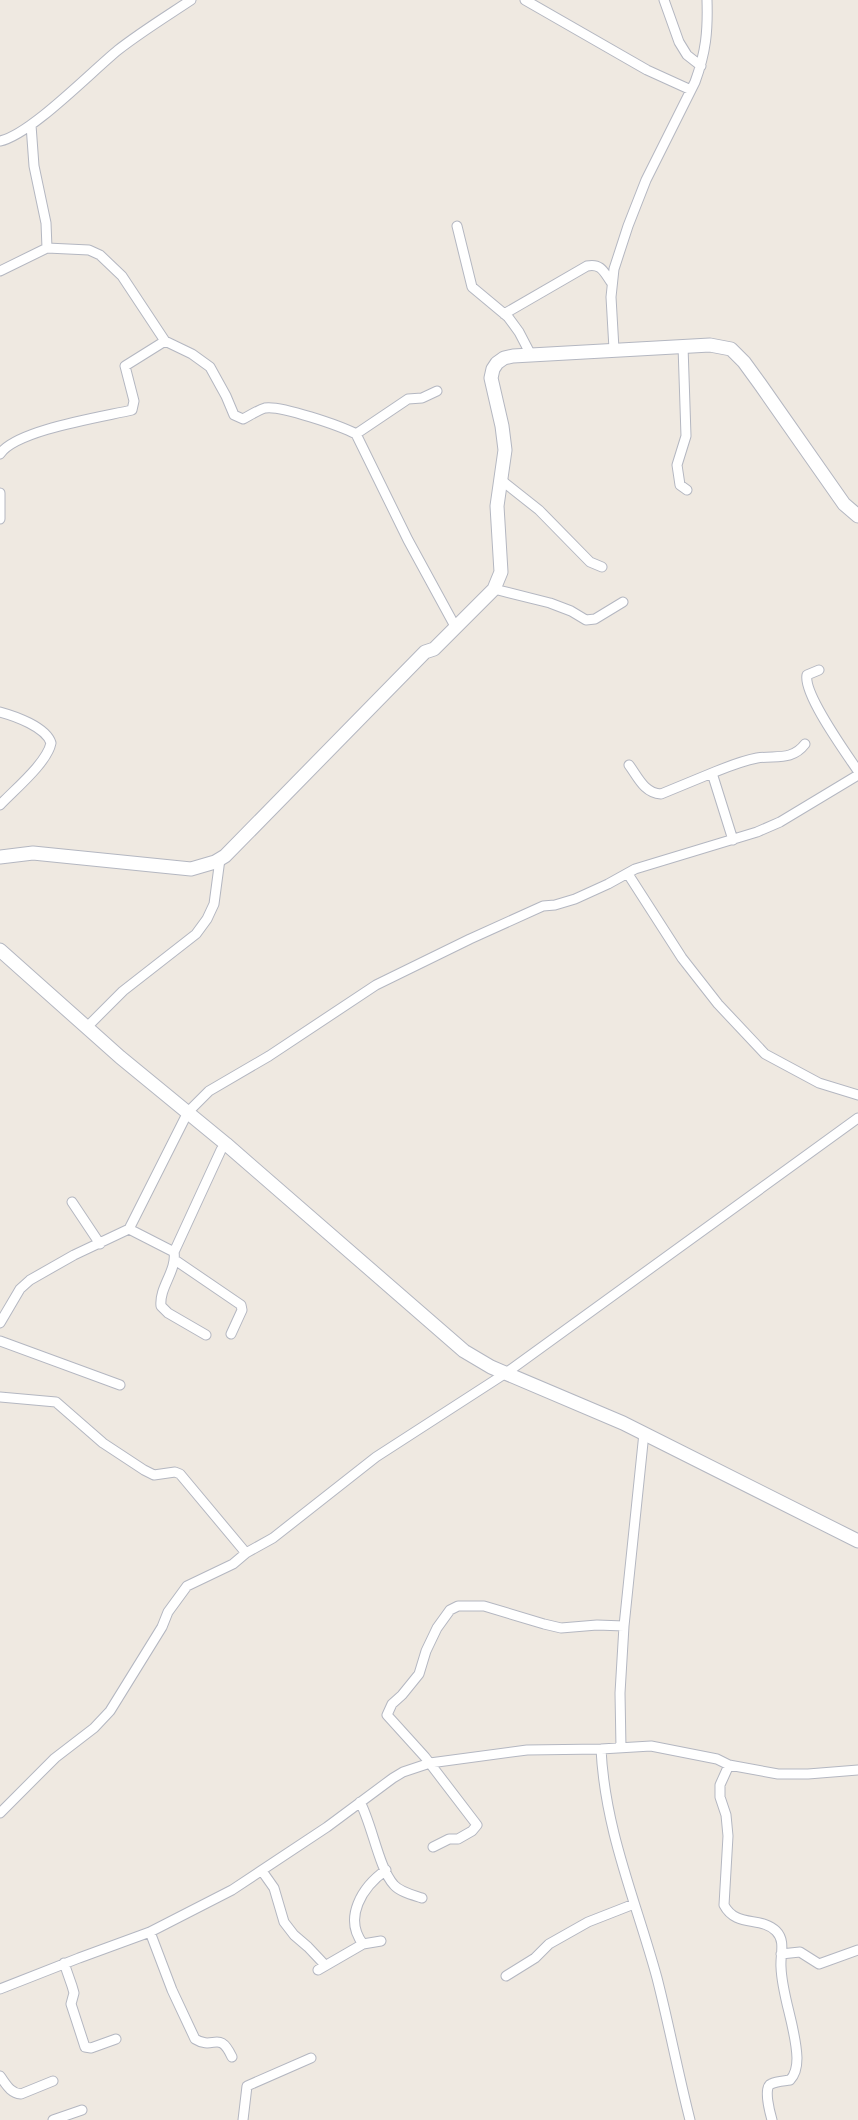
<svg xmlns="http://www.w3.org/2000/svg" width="858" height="2120" font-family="Ubuntu,sans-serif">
  <rect width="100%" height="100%" fill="#efe9e1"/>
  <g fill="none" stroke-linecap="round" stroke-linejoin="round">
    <g stroke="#b4b7c1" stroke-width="11">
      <path id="street" d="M525,0l122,70 44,20
        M664,0l15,42 8,13 14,11
        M31,125l3,41 12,57 1,25
        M0,141c30,-6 91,-69 118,-91 23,-18 49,-34 73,-50
        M457,226l15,61 36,30 11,15 12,23
        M0,271l47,-23 42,2 11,5 22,21 43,65 27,13 18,13 16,29 8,19 9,4c6,-3 15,-9 22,-11 15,-3 76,18 91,26l52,106 48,88
        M504,314l83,-48c14,-3 17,6 24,16
        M683,346l3,90 -9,29 3,20 7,5
        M614,349l-3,-52 3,-28 14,-43 18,-46 49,-98c11,-30 13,-51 12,-82
        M356,434l52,-35 14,-1 15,-7
        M0,454c16,-24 102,-37 132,-44l2,-9 -9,-35 40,-25
        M501,480l38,30 51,52 12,5
        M0,493v26
        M494,589l56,14 21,8 15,9 9,-1 28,-17
        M819,670l-12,5c-4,19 39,78 51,96
        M0,712c15,4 46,15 51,31 -4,20 -37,47 -51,62
        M629,765c9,12 15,28 32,29l51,-21 21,67
        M712,773c15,-6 29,-12 45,-15 19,-3 35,3 48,-14
        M628,874l54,84 36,46 47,50 54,29 39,12
        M87,1027l36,-36 73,-57 11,-15 7,-15 6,-45
        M72,1202l28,42
        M129,1229l45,23c3,19 -15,35 -13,54l7,7 38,22
        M174,1252l47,-102 5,-6
        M175,1260l66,45 1,5 -11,24
        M0,1323l20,-34 10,-9 44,-25 55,-26 59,-117 21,-21 60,-35 107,-71 94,-46 73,-33 12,-1 20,-6 33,-15 27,-15 122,-37 23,-10 78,-47
        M0,1341l120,44
        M0,1397l56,5 47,41 41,27 10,5 21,-3 5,2 66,79
        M621,1748l-1,-55 4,-67 20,-193
        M601,1749c4,82 35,152 56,229 12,47 21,95 33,142
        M729,1765l-9,20v12l6,18 2,21 -4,69c12,23 37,11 52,26 10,10 4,24 5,36 1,30 15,60 16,91 0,8 -1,16 -7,22 -5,1 -13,1 -19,4 -8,3 -1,29 1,36
        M360,1802c12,22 19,67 34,83 6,7 19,10 28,13
        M0,1813l55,-55 39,-30 16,-17 52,-84 6,-15 19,-26 46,-22 13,-11 27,-15 103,-81 130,-84 352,-255
        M433,1847l16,-8h9l14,-8 5,-6 -52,-68 -38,-42 5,-11 10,-9 17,-21 7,-23 11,-23 13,-18 8,-4h26l60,18 17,4 36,-3 27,1
        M262,1871l12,17 10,34 10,13 14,12 17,18
        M150,1932l22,58 23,49c19,12 24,-10 37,18
        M363,1944c-20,-26 -1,-57 23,-74
        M781,1954l19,-2 19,12 39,-14
        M64,1963l8,23 2,7 -3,11 14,43 6,1 25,-9
        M318,1970l45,-26 18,-3
        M506,1976l29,-18 14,-14 39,-22 46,-18
        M0,1989l79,-31 71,-26 82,-42 95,-63 66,-49 10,-6 27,-9 97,-13 74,-1 50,-3 66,13 12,6 49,9h30l50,-4
        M0,2076c6,8 10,17 21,18l32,-13
        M53,2120l29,-10
        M243,2120l4,-34 64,-28"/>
    </g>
    <g stroke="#b4b7c1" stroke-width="15">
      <path id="secondary" d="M0,857l33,-4 158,16 24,-7 10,-6 200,-204 9,-3 60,-60 7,-17 -4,-66 8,-56 -3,-24 -11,-48 2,-9 4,-6 7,-5 9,-2 197,-11 21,4 13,13 16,22 84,120 14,12
        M0,950l120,107 106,87 238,207 27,16 132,56 235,118"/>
    </g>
    <use href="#street" stroke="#fff" stroke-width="9"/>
    <use href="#secondary" stroke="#fff" stroke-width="13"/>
  </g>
</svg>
